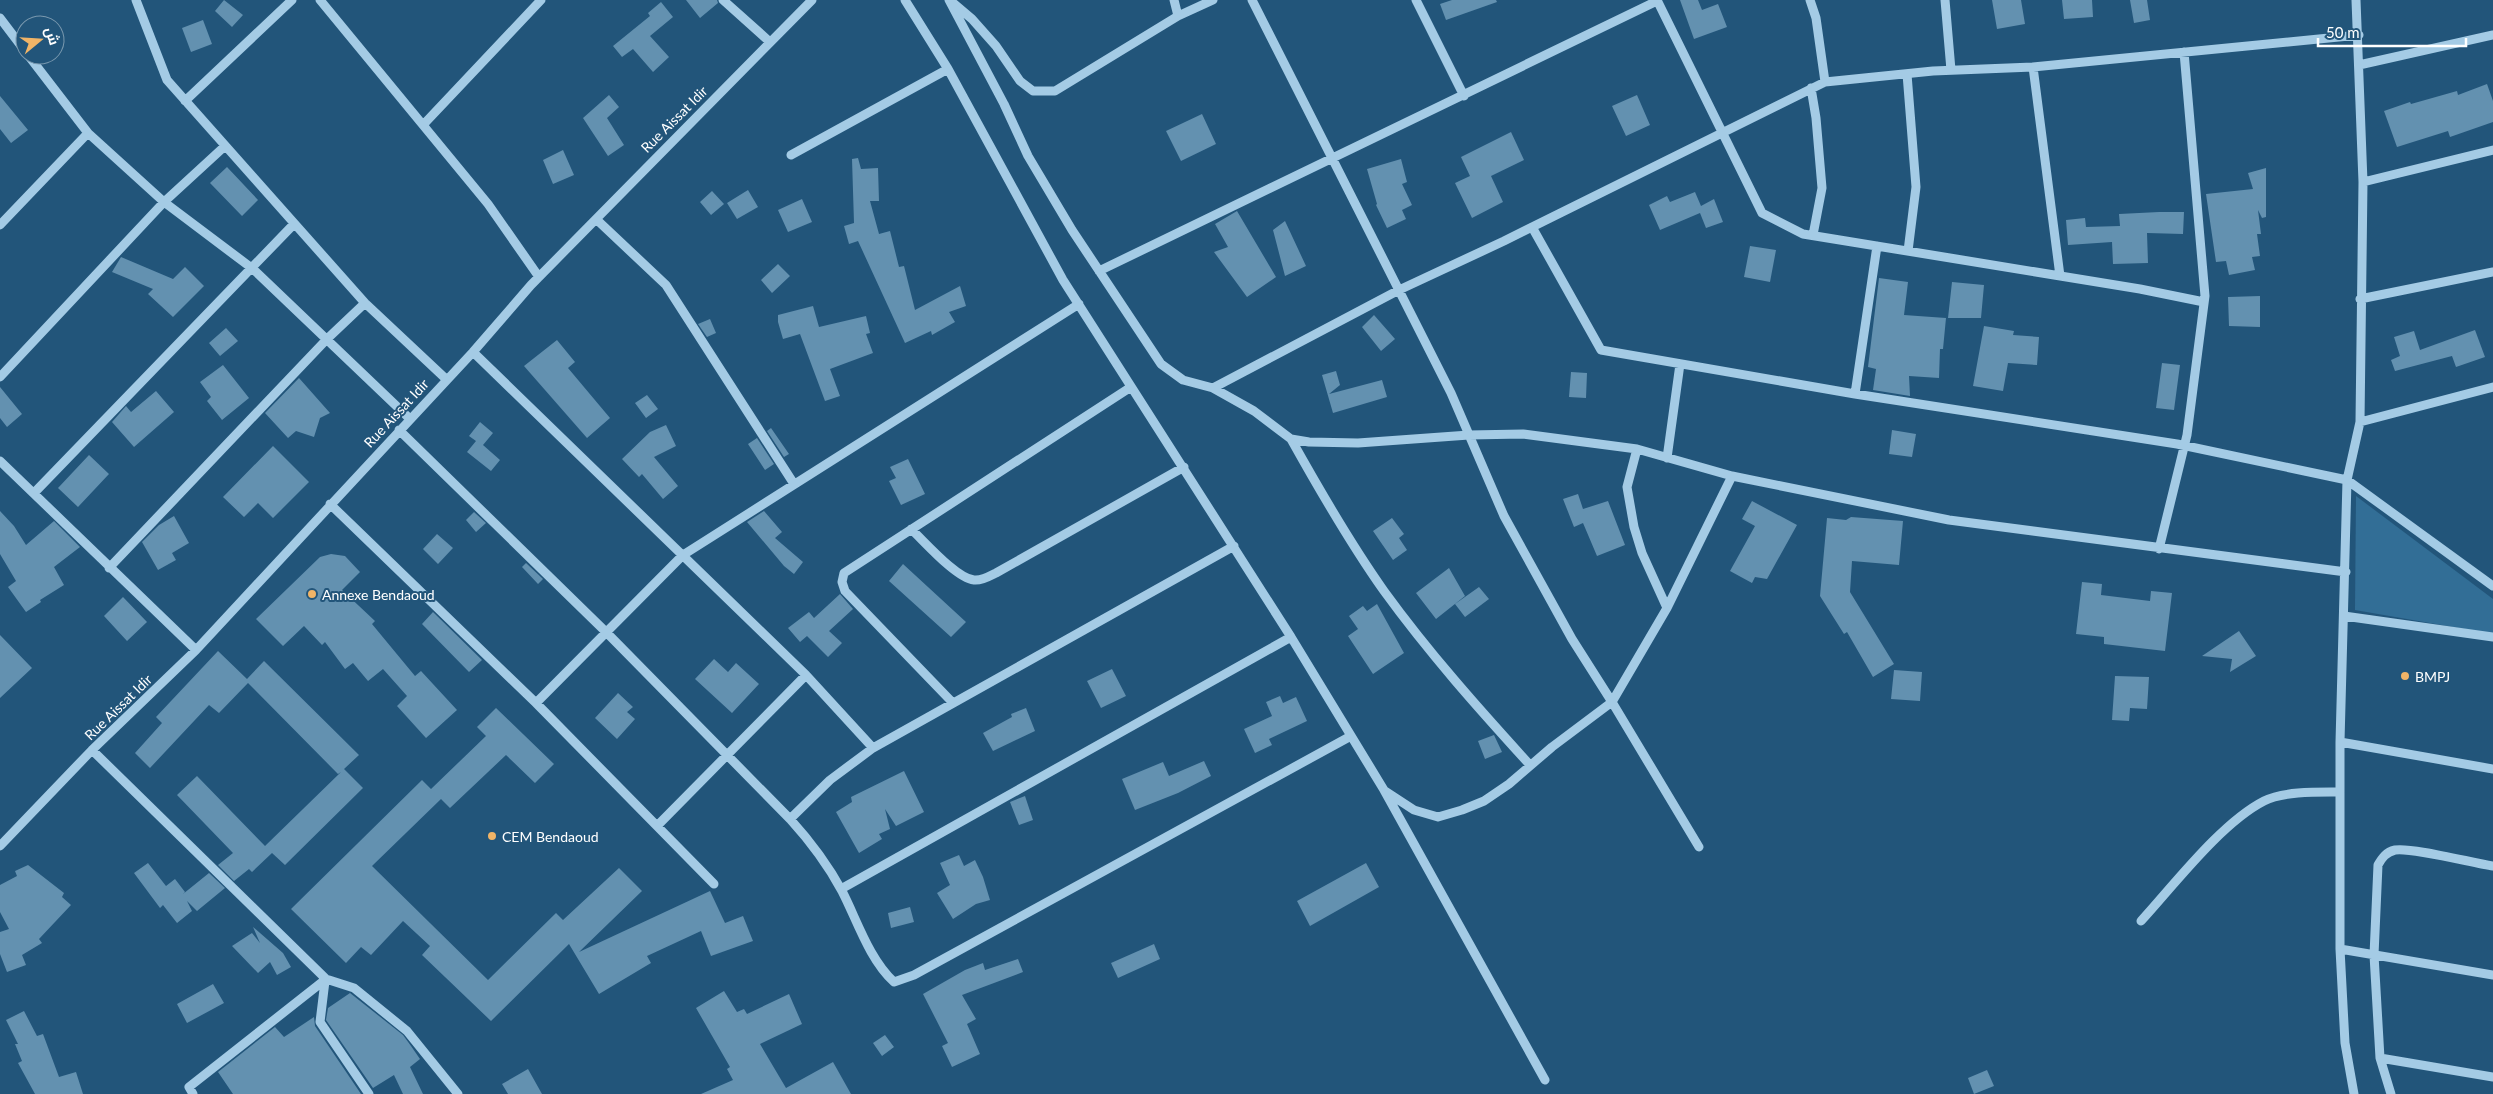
<svg xmlns="http://www.w3.org/2000/svg" width="2493" height="1094" font-family="Lato,Cairo,sans-serif">
  <rect width="100%" height="100%" fill="#22557a"/>
  <path fill="#326e96" d="M2356,496l137,103v35l-138,-24z"/>
  <path fill="#6391b0" d="M224,0l19,15 -11,12 -17,-16z
    M686,0h31l1,3 -18,15z
    M1452,0h44l1,2 -51,18 -6,-16z
    M1680,0h18l4,10 16,-6 9,23 -33,12z
    M1992,0h29l4,24 -28,5z
    M2062,0h30l1,17 -29,2z
    M2130,0h17l3,20 -16,3z
    M661,2l12,15 -23,19 19,21 -16,15 -20,-23 -11,8 -9,-11 37,-30 -2,-3z
    M203,20l9,24 -21,8 -9,-24z
    M2487,84l6,17v21l-43,15 -2,-6 -51,16 -13,-36 26,-9 1,2 46,-13 1,4z
    M609,95l10,12 -12,11 17,27 -16,11 -25,-38z
    M1637,95l13,30 -24,11 -14,-30z
    M0,96l28,34 -17,13 -11,-14z
    M1202,114l14,30 -35,17 -15,-30z
    M1511,132l13,28 -33,16 12,26 -31,16 -17,-35 15,-7 -9,-19z
    M563,150l11,25 -21,9 -10,-24z
    M858,158l3,11 17,-1 1,33h-9l9,33 11,-3 9,36 5,-1 11,44 45,-24 6,20 -17,6 6,10 -23,13 -1,-4 -26,12 -47,-102 -9,3 -5,-18 10,-3 -2,-64z
    M1401,159l6,23 -5,2 10,21 -10,5 4,9 -19,9 -11,-23 1,-1 -10,-35z
    M227,167l31,33 -16,16 -32,-33z
    M2266,168v49l-4,1 -4,-8 3,24h-4l3,22 -8,1 3,13 -26,5 -3,-14 -10,1 -10,-68 47,-5 -5,-16z
    M748,190l10,17 -21,12 -10,-16z
    M712,191l12,13 -13,11 -11,-13z
    M1695,192l6,14 13,-7 9,23 -17,6 -6,-15 -40,17 -11,-25 18,-9 3,6z
    M802,199l10,23 -24,10 -10,-22z
    M1237,211l39,66 -29,20 -33,-45 14,-5 -13,-23z
    M2159,212h25l-1,22 -36,-1 1,30 -35,1 -1,-22 -44,3 -2,-25 19,-2 1,9 34,-1 -1,-12z
    M1285,221l21,45 -21,10 -12,-46z
    M1750,246l26,4 -6,32 -26,-5z
    M121,257l52,22 12,-12 19,19 -31,31 -25,-23 5,-5 -41,-17z
    M778,264l12,12 -18,17 -11,-13z
    M1879,278l29,4 -4,33 42,3 -3,31h-3l-1,29 -30,-2 1,20 -37,-6 3,-21 -8,-2z
    M1952,282l32,3 -3,33h-33z
    M2260,296v31l-31,-1 -1,-29z
    M813,306l6,21 47,-11 4,17 -4,1 7,19 -43,16 10,27 -15,5 -25,-67 -17,5 -5,-17v-7z
    M1374,315l21,24 -14,12 -19,-24z
    M710,319l6,14 -9,4 -9,-13z
    M1984,326l30,5 -1,4 26,2 -2,28 -29,-2 -5,28 -30,-5z
    M226,328l12,13 -18,15 -11,-13z
    M2475,330l10,27 -29,10 -4,-11 -57,15 -4,-11 9,-4 -6,-19 20,-6 6,19z
    M557,340l18,22 -7,6 42,50 -23,20 -63,-72z
    M2162,363l18,2 -6,45 -18,-2z
    M223,365l26,33 -27,22 -15,-19 4,-4 -11,-15z
    M1336,371l4,14 -11,9 53,-14 5,17 -54,16 -11,-38z
    M1571,372l16,1 -1,25 -17,-1z
    M299,378l31,35 -10,5 -6,19 -18,-6 -8,7 -23,-25z
    M0,387l22,27 -15,13 -7,-9z
    M156,391l18,21 -40,35 -22,-25 14,-16 5,6z
    M647,395l11,14 -12,9 -11,-15z
    M480,422l13,11 -10,12 17,15 -9,11 -24,-19 9,-11 -7,-5z
    M666,425l10,21 -22,11 24,29 -15,13 -21,-25 -3,3 -17,-18 28,-27z
    M771,428l18,26 -5,3 -17,-26z
    M1892,430l24,4 -4,23 -23,-3z
    M757,438l17,26 -9,6 -17,-26z
    M273,446l36,36 -36,36 -15,-15 -14,14 -21,-20z
    M89,455l20,19 -31,33 -20,-19z
    M908,459l17,35 -24,11 -12,-24 7,-3 -6,-11z
    M1578,494l5,15 25,-8 17,44 -28,11 -14,-33 -9,4 -11,-28z
    M1752,501l45,24 -30,54 -12,-2 -3,6 -22,-12 25,-45 -13,-7z
    M0,511l14,15 12,19 28,-24 26,26 -26,20 10,18 -24,15 1,2 -15,10 -18,-25 8,-6 -16,-27z
    M764,511l18,21 -7,6 28,24 -9,12 -10,-8 -37,-44z
    M474,512l12,11 -10,9 -10,-12z
    M174,516l15,27 -17,10 4,7 -18,10 -16,-28 17,-17z
    M1851,517l52,4 -4,44 -47,-4 -2,31 44,72 -21,13 -26,-45 -3,2 -24,-38 7,-78 19,2z
    M1392,518l12,16 -5,4 8,12 -14,10 -20,-29z
    M437,534l16,14 -15,16 -15,-15z
    M331,554l14,2 15,16 -18,18 33,31 -3,3 43,52 6,-5 36,39 -31,28 -29,-32 10,-10 -24,-27 -15,12 -15,-18 -8,6 -20,-27 -3,3 -18,-19 -21,20 -27,-27 64,-62z
    M526,563l17,16 -5,5 -16,-17z
    M903,564l63,58 -15,15 -62,-56z
    M1449,568l16,28 -29,23 -20,-26z
    M2082,582l20,2 -1,11 49,6 1,-10 21,2 -7,58 -61,-7v-7l-28,-3z
    M1479,587l10,12 -24,18 -10,-13z
    M840,594l13,15 -24,22 13,12 -14,14 -21,-21 -7,6 -12,-14 21,-16 5,6z
    M123,597l24,25 -20,19 -23,-25z
    M1377,604l27,49 -31,21 -25,-38 10,-7 -9,-13 14,-10 4,5z
    M433,612l49,48 -13,12 -47,-48z
    M2239,631l17,25 -26,16 2,-13 -30,-3z
    M0,635l32,33 -32,30z
    M218,651l29,28 17,-18 95,94 -15,14 19,19 -78,77 -13,-12 -20,19 -3,-3 -15,12 -16,-16 15,-12 -56,-58 20,-19 68,70 76,-74 -3,2 -90,-91 -29,30 -10,-8 -59,63 -15,-15 27,-30 -6,-6z
    M714,659l14,13 8,-9 23,21 -27,29 -37,-34z
    M1112,669l14,27 -25,12 -14,-27z
    M1894,670l28,2 -2,29 -29,-2z
    M2115,676l34,1 -2,32 -17,-1 -1,13 -17,-1z
    M618,693l15,14 -6,5 8,7 -18,20 -22,-21z
    M1280,696l3,7 13,-6 11,24 -38,18 3,6 -17,8 -11,-24 28,-13 -6,-14z
    M496,708l58,56 -19,19 -29,-28 -56,53 -9,-9 -69,67 116,114 68,-67 7,7 56,-52 23,23 -63,61 131,-61 15,32 18,-7 10,25 -42,15 -10,-25 -54,25 4,7 -52,31 -30,-50 -78,77 -69,-66 8,-9 -27,-25 -32,34 -10,-8 -15,16 -55,-54 131,-129 9,9 55,-53 -9,-9z
    M1026,708l9,23 -42,20 -10,-18 29,-16 -1,-3z
    M1494,735l8,17 -17,7 -7,-18z
    M1204,761l7,15 -33,17 -43,17 -13,-31 41,-17 6,14z
    M904,771l20,41 -28,14 -11,-17 5,20 -11,5 3,5 -23,14 -23,-41 16,-10 -1,-5z
    M1025,796l8,24 -14,5 -9,-23z
    M959,855l5,11 11,-6 8,17 7,23 -14,4 -23,15 -16,-26 13,-8 -10,-22z
    M148,863l18,23 9,-7 10,13 -2,2 26,-21 16,15 -28,23 -10,-10 5,10 -15,12 -14,-18 -3,3 -26,-35z
    M1366,863l13,24 -69,39 -13,-25z
    M28,865l36,28 -2,4 9,8 -32,34 3,4 -20,12 4,10 -19,7 -7,-18v-22l9,-3 -9,-17v-27l17,-9 -2,-5z
    M910,907l4,15 -23,6 -3,-15z
    M253,927l30,26 8,14 -14,8 -7,-13 -12,11 -26,-27 20,-13 8,10z
    M1154,944l6,15 -42,19 -7,-15z
    M1018,959l5,13 -61,23 14,24 -9,5 13,30 -28,13 -10,-21 6,-3 -25,-49 42,-24 18,-7 2,7z
    M213,984l11,19 -37,20 -10,-19z
    M724,991l13,21 7,-3 3,5 42,-20 13,30 -42,20 26,44 47,-26 18,32h-150l32,-14 -6,-11 3,-2 -34,-59z
    M350,993l53,42 8,11 9,13 -10,8 13,27h-20l-9,-19 -21,13 -47,-68 2,-12z
    M24,1011l13,25 6,-2 16,43 17,-5 7,22h-48l-17,-31 4,-2 -7,-17h3l-12,-24z
    M314,1017l1,9 46,68h-128l-15,-22 57,-45 9,10z
    M885,1035l9,12 -12,9 -9,-13z
    M528,1069l14,25h-34l-6,-10z
    M1987,1070l7,16 -20,8 -6,-16z"/>
  <g fill="none" stroke-linecap="round" stroke-linejoin="round">
    <path stroke="#a4cbe5" stroke-width="9" d="M136,0l31,80 198,223 81,76
      M320,0l168,204 51,73
      M723,0l47,42
      M905,0l43,69 115,211 228,357 93,153 161,290
      M949,0l55,104 24,52 44,74 89,134 22,16 30,8 41,23 37,28 18,3 49,1 111,-8 54,-1 114,15 95,27
      M1174,0l4,16
      M1252,0l199,393 53,123 68,123 40,63 -60,45 -43,37 -25,17 -22,9 -24,7 -24,-7 -29,-19
      M1416,0l48,96
      M1657,0l105,213 41,21 337,55 64,13
      M1810,0l6,18 9,64
      M1945,0l6,70
      M952,2l20,17 24,27 24,35 13,10h22l123,-75 35,-16
      M0,18l25,33
      M28,55l60,78 76,69 89,67 156,149
      M2359,65l134,-30
      M2033,67l27,209
      M1907,74l9,113 -8,64
      M1811,88l5,30 6,70 -9,47
      M185,101l107,-101
      M423,125l118,-125
      M791,155l157,-86
      M2363,182l130,-32
      M596,219l70,66 128,199
      M0,225l88,-92
      M1532,227l69,123 254,44 322,50 170,36 146,106
      M1099,271l558,-270
      M2360,299l133,-27
      M473,352l333,323 67,73
      M0,377l164,-175 61,-56
      M1213,388l186,-98 105,-49 321,-159 108,-11 100,-4 326,-32
      M1855,394l22,-148
      M2360,422l133,-35
      M399,430l208,203 183,186c20,22 38,46 52,72 15,29 27,68 52,91l20,-7 437,-239
      M1291,439c29,52 59,104 93,152 45,62 95,118 146,174
      M1637,449l-10,38 7,40 8,26 25,55
      M1667,458l13,-94
      M0,461l196,189
      M34,493l260,-269
      M330,504l206,199 178,181
      M911,529c14,13 45,49 63,51 8,1 16,-4 22,-7l188,-106
      M2159,549l28,-114 18,-139 -21,-244
      M109,568l218,-229 38,-36
      M2344,616l149,21
      M536,703l147,-148 396,-251
      M953,703l-108,-112 -3,-9 2,-9 287,-186
      M2340,742l153,27
      M92,750l234,229 28,9 53,43 51,63
      M790,819l40,-39 43,-32 361,-202
      M657,826l149,-151
      M0,846l92,-96 104,-100 277,-298 58,-67 281,-285
      M1699,847l-87,-145 55,-94 65,-132 217,44 397,52
      M841,889l450,-252
      M2141,921c33,-36 80,-98 123,-120 20,-10 54,-9 76,-9
      M2340,949l153,26
      M325,981l-5,41 49,72
      M2380,1058l113,19
      M193,1094l-4,-7 137,-108
      M2354,1094l-9,-51 -5,-94v-207l7,-262 13,-58 3,-240 -7,-182
      M2391,1094l-11,-36 -6,-103 4,-90c4,-7 8,-13 17,-15 16,-3 78,13 98,16"/>
  </g>
  <g fill="#f0b467" stroke="#22557a" stroke-width="2">
    <circle cx="312" cy="594" r="5"/>
    <circle cx="2405" cy="676" r="5"/>
    <circle cx="492" cy="836" r="5"/>
  </g>
  <g text-anchor="middle" dominant-baseline="central" stroke-width="4" stroke-linejoin="round" paint-order="stroke">
    <g font-size="14" fill="#fff" stroke="#22557a">
      <text transform="translate(674 119) rotate(-45)">Rue Aissat Idir</text>
      <text transform="translate(396 413) rotate(-47)">Rue Aissat Idir</text>
      <text transform="translate(118 707) rotate(-44)">Rue Aissat Idir</text>
    </g>
    <g font-size="14" fill="#fff" stroke="#22557a" text-anchor="start">
      <text x="322" y="594">Annexe Bendaoud</text>
      <text x="2415" y="676">BMPJ</text>
      <text x="502" y="836">CEM Bendaoud</text>
    </g>
  </g>
  <g transform="translate(40 40) rotate(72)"><circle r="24" fill="#22557a" stroke="#7a99af"/>
  <path d="M0-4L9 19L0 12L-9 19Z" fill="#f0b467"/>
  <text y="-8" font-size="14" font-weight="bold" text-anchor="middle" fill="#ffffff">ش</text>
  </g>
  <path d="M2318 38v8h148v-8" fill="none" stroke="#ffffff" stroke-width="2.5"/>
  <text x="2326" y="38" font-size="15" fill="#ffffff" stroke="#22557a" stroke-width="4" paint-order="stroke">50 m</text>
</svg>
